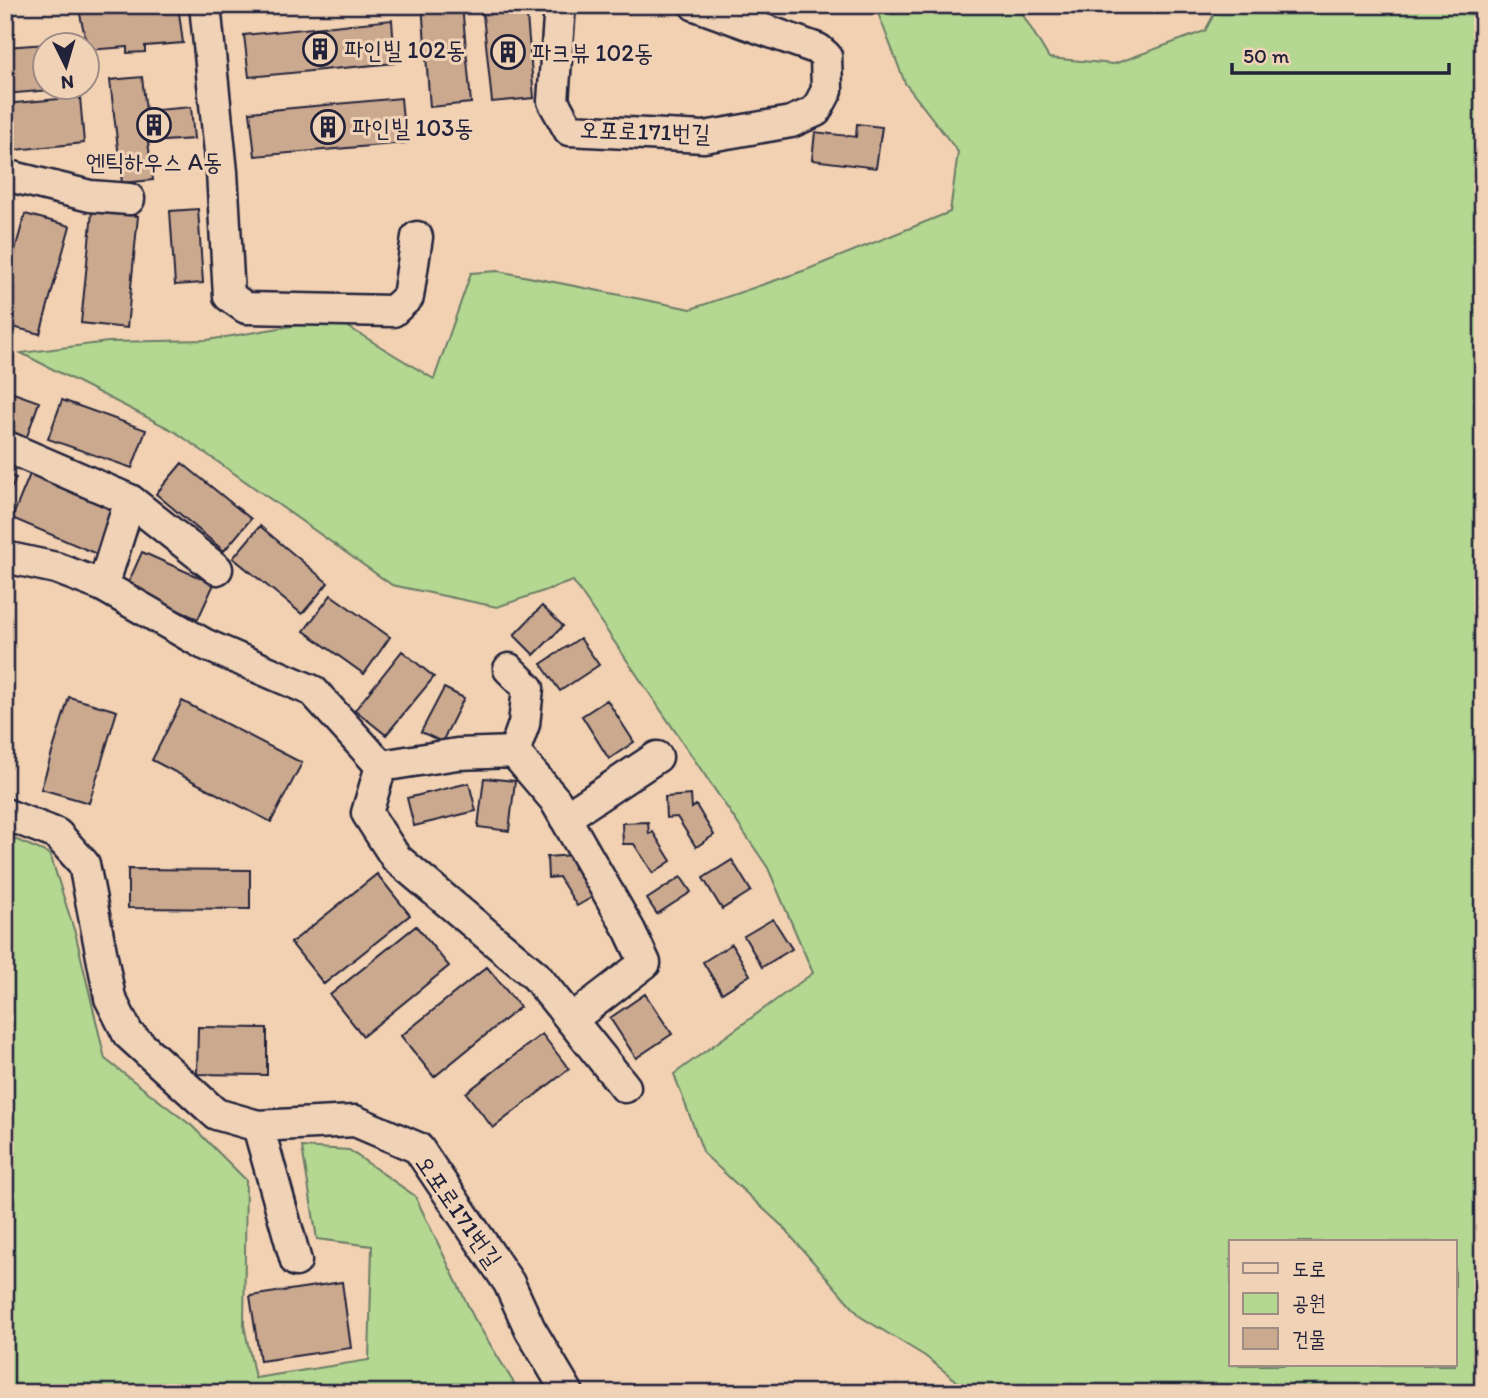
<svg xmlns="http://www.w3.org/2000/svg" width="1488" height="1398" font-family="Itim,'Poor Story',sans-serif">
  <rect width="100%" height="100%" fill="#f1d1b2"/>
  <filter id="ink" filterUnits="userSpaceOnUse"><feTurbulence type="fractalNoise" baseFrequency=".0143" numOctaves="2"/><feDisplacementMap in="SourceGraphic" scale="14" xChannelSelector="R" yChannelSelector="G"/><feConvolveMatrix kernelMatrix="1 2 1 2 8 2 1 2 1" color-interpolation-filters="sRGB"/></filter>
  <g filter="url(#ink)">
    <path fill="#b4d791" stroke="#6b7c66" stroke-width="2" fill-rule="evenodd" d="M875,5h142l32,53 65,6 91,-33 14,-26h264v1388h-511l-47,-37 -64,-39 -79,-91 -78,-72 -30,-80 139,-101 -45,-105 -195,-287 -76,26 -105,-22 -218,-154 -153,-78 87,-11 99,-2 128,-21 99,60 37,-106 27,-2 193,38 115,-39 144,-58 8,-60 -53,-69zM1231,1242h224v123h-224z
      M5,835l45,19 26,82 29,123 87,67 54,54 -2,145 11,53 114,-18 3,-114 -55,-7 -15,-92 47,3 66,46 59,122 46,75h-515z"/>
    <path fill="#cba98f" stroke="#22223b" stroke-width="2" d="M5,5l6,28 -6,1z
      M146,5h32l5,38 -38,3v6l-18,1v-6l-39,3 -9,-40z
      M422,5h40l9,98 -41,4z
      M482,5h44l8,93 -42,4z
      M392,20l3,43 -146,14 -5,-42z
      M47,44l-1,44 5,2 -46,4v-47z
      M142,77l4,34 45,-4 3,32 -46,3 5,38 -31,3 -12,-103z
      M80,97l4,46 -79,8v-47z
      M401,98l4,45 -150,13 -5,-44z
      M857,124l25,3 -6,41 -64,-8 3,-28 41,5z
      M198,209l5,74 -28,2 -5,-74z
      M92,212l46,4 -11,112 -46,-5z
      M25,214l45,12 -30,108 -35,-9v-39z
      M5,390l34,12 -14,40 -20,-7z
      M62,400l84,30 -14,38 -84,-29z
      M182,463l69,56 -27,32 -68,-57z
      M5,473l11,5 -11,24z
      M30,474l87,38 -18,43 -87,-37z
      M260,526l68,57 -26,31 -69,-56z
      M142,552l72,32 -16,35 -72,-31z
      M331,595l59,42 -26,37 -60,-43z
      M542,606l21,20 -29,29 -20,-20z
      M580,638l19,27 -39,26 -19,-27z
      M402,651l32,26 -48,58 -31,-25z
      M444,688l20,10 -22,44 -21,-10z
      M69,697l48,14 -28,92 -48,-14z
      M607,700l27,42 -25,17 -27,-43z
      M182,701l120,62 -31,59 -119,-62z
      M484,778l31,3 -6,50 -31,-4z
      M469,783l7,28 -62,15 -7,-28z
      M691,795l1,13 4,-3 18,30 -18,12 -19,-30 -11,1 -1,-21z
      M648,822l1,12 4,-2 18,29 -18,12 -19,-29h-11l-1,-21z
      M573,855l1,13 3,-3 19,30 -19,11 -18,-29 -11,1 -1,-21z
      M732,860l19,31 -29,18 -19,-31z
      M128,869l122,1v39l-122,-1z
      M377,874l33,41 -86,69 -33,-41z
      M681,877l10,15 -34,22 -10,-15z
      M773,919l19,30 -30,18 -18,-31z
      M416,926l33,40 -86,70 -33,-41z
      M732,944l18,31 -28,18 -19,-31z
      M487,967l33,40 -86,70 -33,-41z
      M645,994l27,40 -36,24 -26,-40z
      M198,1027l69,1v47l-70,-1z
      M542,1034l27,35 -76,59 -27,-35z
      M342,1282l9,66 -91,13 -10,-65z"/>
    <g fill="none" stroke-linecap="round" stroke-linejoin="round">
      <g stroke="#22223b" stroke-width="35">
        <path id="minor" d="M205,5l17,167 7,124 17,12 147,3 15,-14 9,-60
          M560,5l-7,96 16,29 135,7 87,-15 25,-11 11,-21 -1,-34 -8,-7 -123,-44
          M5,175l85,21 39,3
          M5,446l125,54 87,69
          M5,557l51,11 47,18 101,58 109,47 68,75 76,-12 57,-2 41,48 75,131 15,32 -74,57
          M103,586l27,-86
          M509,669l19,19 -4,36 -10,28
          M381,766l-14,47 29,45 140,118 89,111
          M5,814l52,20 27,30 26,134 18,36 88,80 42,12 97,-5 63,27 91,135 21,46 38,64
          M565,818l92,-61
          M258,1126l38,135"/>
      </g>
      <use href="#minor" stroke="#f0d2b6" stroke-width="30"/>
    </g>
  </g>
  <defs>
    <g id="building-ring" transform="scale(1.75)"><circle r="9.5" fill="#f0d2b6" stroke="#22223b" stroke-width="1.5"/><path d="M-4-6H4V6H1V3H-1V6H-4ZM-2.5-4.3h1.7v1.8h-1.7ZM.8-4.3h1.7v1.8H.8ZM-2.5-1h1.7V.8h-1.7ZM.8-1h1.7V.8H.8Z" fill="#22223b"/></g>
  </defs>
  <g fill-rule="evenodd">
    <use href="#building-ring" x="320" y="49"/>
    <use href="#building-ring" x="508" y="52"/>
    <use href="#building-ring" x="154" y="125"/>
    <use href="#building-ring" x="328" y="127"/>
  </g>
  <g text-anchor="middle" dominant-baseline="central" stroke-width="6" stroke-linejoin="round" paint-order="stroke">
    <g font-size="24" fill="#22223b" stroke="#f0d2b6" text-anchor="start">
      <text x="344" y="49">파인빌 102동</text>
      <text x="532" y="52">파크뷰 102동</text>
      <text x="352" y="127">파인빌 103동</text>
      <text x="154" y="161" text-anchor="middle">엔틱하우스 A동</text>
    </g>
    <g font-size="24" fill="#22223b" stroke="#f0d2b6">
      <text transform="translate(645 131) rotate(2)">오포로171번길</text>
      <text transform="translate(459 1211) rotate(55)">오포로171번길</text>
    </g>
  </g>
  <rect width="1488" height="1398" fill="none" stroke="#f0d2b6" stroke-width="28"/>
  <rect x="14" y="14" width="1460" height="1370" fill="none" stroke="#22223b" stroke-width="2.5" filter="url(#ink)"/>
  <rect x="1229" y="1240" width="228" height="126" fill="#f0d2b6" stroke="#9e8c85" stroke-width="2"/>
  <rect x="1243" y="1263" width="35" height="10" fill="#f0d2b6" stroke="#9e8c85" stroke-width="2"/>
  <text x="1292" y="1276" font-size="21" fill="#22223b">도로</text>
  <rect x="1243" y="1293" width="35" height="21" fill="#b4d791" stroke="#9e8c85" stroke-width="2"/>
  <text x="1292" y="1310" font-size="21" fill="#22223b">공원</text>
  <rect x="1243" y="1328" width="35" height="21" fill="#cba98f" stroke="#9e8c85" stroke-width="2"/>
  <text x="1292" y="1346" font-size="21" fill="#22223b">건물</text>
  <g transform="translate(66 66) rotate(175)"><circle r="33" fill="#f0d2b6" stroke="#9e8c85" stroke-width="2"/>
  <path d="M0-5L12 26L0 18L-12 26Z" fill="#22223b"/>
  <text y="-10" font-size="19" font-weight="bold" text-anchor="middle" fill="#22223b">N</text>
  </g>
  <path d="M1232 63v10h217v-10" fill="none" stroke="#22223b" stroke-width="3.5"/>
  <text x="1243" y="63" font-size="21" fill="#22223b" stroke="#f0d2b6" stroke-width="5" paint-order="stroke">50 m</text>
</svg>
